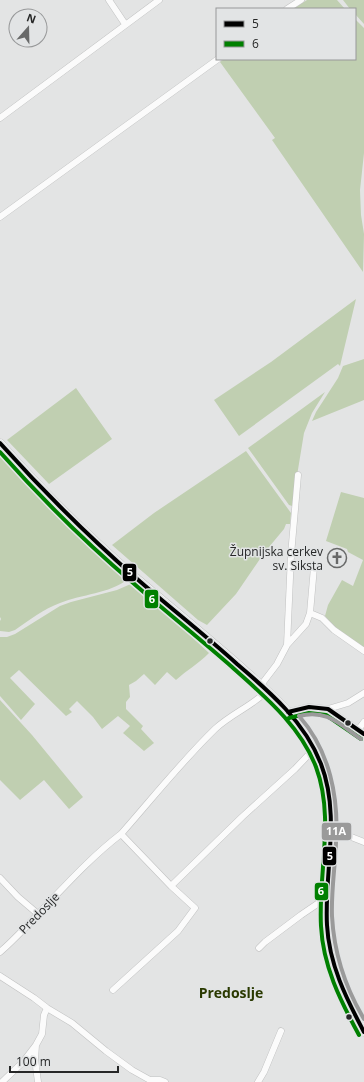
<svg xmlns="http://www.w3.org/2000/svg" width="364" height="1082" font-family="'Open Sans',sans-serif">
  <rect width="100%" height="100%" fill="#e3e4e4"/>
  <path fill="#c0cfb1" d="M307,0h30l8,9h-52z
    M343,0h21v24l-9,-10v-5h-5z
    M355,19l9,9v125l-4,37 1,25 3,19 -1,38 -91,-132 3,-2 -55,-76 4,-3h131z
    M356,299l-16,67 -2,-2 -99,72 -25,-36 57,-38z
    M364,359v41l-52,21 4,-9 22,-34 5,-12z
    M76,388l36,51 -63,45 -42,-44z
    M325,392l-13,21 -8,20 -12,73 -3,-1 -41,-57z
    M246,451l45,62 -1,11h-4l-2,5 -20,24 -28,41 -29,31 -9,-5 -86,-75 42,-32z
    M3,456l54,56 71,64v3c-19,15 -46,15 -68,24 -16,6 -31,17 -45,27l-6,2 -9,-1v-10l1,-2 -1,-2v-160z
    M341,492l23,6v150l-32,-23 -7,-9 3,-11 14,-25 11,6 10,-26 -15,-8 -1,-3 -21,-8z
    M133,583l10,5 44,40 6,10 16,15c-11,11 -22,17 -33,27l-9,-8 -12,13 -11,-11 -8,7 -7,4 1,12 -4,5v7l17,17 -2,3 13,14 -10,8 -21,-18 7,-7 -12,-10 -16,13 -9,-12 -16,-16 -8,8 3,3 -6,4 -47,-46 -9,8 25,26 -14,16 -21,-24v-59h7l8,-3 45,-28 11,-4 46,-12z
    M0,700l32,35 51,62 -14,12 -25,-29 -24,20 -20,-20z"/>
  <g fill="none" stroke-linecap="round" stroke-linejoin="round">
    <g stroke="#c0c1c1" stroke-width="7">
      <path id="street" d="M109,0l16,24
        M287,9l14,-9
        M0,118l159,-118
        M0,217l218,-158
        M310,613l4,-46
        M287,645l19,-21 4,-11 12,5 12,12 30,21
        M261,685l16,-21 10,-19 4,-90 7,-80
        M328,709l20,-6 16,-10
        M288,712l21,-5 19,2 36,25
        M358,730l6,-8
        M331,832l10,1 23,9
        M0,878l18,19 20,17
        M171,886l71,-69 53,-48 19,-20
        M259,948l6,-6 36,-27 25,-17
        M0,952c14,-12 26,-25 39,-39 26,-27 52,-56 82,-79 30,-34 61,-73 94,-105 16,-15 37,-23 52,-38
        M0,976l34,22 13,10 25,15 34,28 26,19 18,10h10l5,2
        M113,990l65,-59 17,-23 -24,-22 -50,-52
        M2,1082l21,-20 13,-17
        M38,1082l-3,-23 1,-14 6,-11 2,-19 3,-7
        M258,1082l6,-10 17,-41"/>
    </g>
    <g stroke="#c0c1c1" stroke-width="9">
      <path id="secondary" d="M0,443c42,48 88,93 136,135 33,28 66,55 98,83 36,32 68,57 87,103 20,52 3,108 6,161 2,43 18,71 37,107"/>
    </g>
    <use href="#street" stroke="#fbfbfb" stroke-width="6"/>
    <use href="#secondary" stroke="#fbfbfb" stroke-width="8"/>
    <g stroke="#e2e4e5" stroke-width="7">
      <path id="bus-1" d="M0,443c43,48 88,93 136,135 33,29 68,56 101,86 33,28 68,58 84,100 20,52 3,108 6,161 2,39 19,73 37,107
        M288,712l21,-5 19,2 36,25"/>
    </g>
    <g stroke="#e2e4e5" stroke-width="7">
      <path id="bus-2" d="M0,452c41,46 85,90 132,130 33,29 67,56 100,85 32,29 68,58 84,100 19,51 2,106 5,159 2,40 19,74 38,109
        M289,718l20,-5 17,2 35,24"/>
    </g>
    <g stroke="#e2e4e5" stroke-width="7">
      <path id="bus-3" d="M361,739c-22,-15 -34,-30 -62,-23 31,35 40,82 37,127 -1,25 -5,49 -4,73 2,38 13,71 32,103"/>
    </g>
    <use href="#bus-1" stroke="#000" stroke-width="4"/>
    <use href="#bus-2" stroke="#008000" stroke-width="4"/>
    <use href="#bus-3" stroke="#9a9a9a" stroke-width="4"/>
  </g>
  <defs>
    <g id="church-ring" transform="scale(1)"><circle r="9.5" fill="#e2e4e5" stroke="#686969" stroke-width="1.5"/><path d="M-1.2-6h2.4v3.5h3.3v2.4h-3.3V6h-2.4V-.1h-3.3v-2.4h3.3Z" fill="#686969"/></g>
  </defs>
  <g fill-rule="evenodd">
    <use href="#church-ring" x="337" y="558"/>
  </g>
  <g fill="#262727" stroke="#e2e4e5" stroke-width="1.5">
    <circle cx="210" cy="641" r="3.5"/>
    <circle cx="348" cy="723" r="3.5"/>
    <circle cx="349" cy="1017" r="3.5"/>
  </g>
  <g text-anchor="middle" dominant-baseline="central" stroke-width="3" stroke-linejoin="round" paint-order="stroke">
    <g font-size="12" fill="#262727" stroke="#e2e4e5" text-anchor="end">
      <text x="323" y="551">Župnijska cerkev<tspan x="323" dy="14">sv. Siksta</tspan></text>
    </g>
    <g font-size="12" fill="#262727" stroke="#e2e4e5">
      <text transform="translate(39 913) rotate(-46)">Predoslje</text>
    </g>
    <g font-size="14" font-weight="bold" fill="#2a3900" stroke="#e2e4e5">
      <text x="231" y="992">Predoslje</text>
    </g>
  </g>
  <g stroke="#e2e4e5" stroke-width="1.5">
    <rect x="122" y="563" width="15" height="19" rx="4" fill="#000"/>
    <rect x="144" y="589" width="15" height="20" rx="4" fill="#008000"/>
    <rect x="321" y="822" width="31" height="19" rx="4" fill="#9a9a9a"/>
    <rect x="322" y="846" width="15" height="20" rx="4" fill="#000"/>
    <rect x="314" y="882" width="15" height="19" rx="4" fill="#008000"/>
  </g>
  <g font-size="11" text-anchor="middle" font-weight="bold" fill="#fff">
    <text x="130" y="576">5</text>
    <text x="152" y="603">6</text>
    <text x="336" y="835">11A</text>
    <text x="330" y="860">5</text>
    <text x="321" y="895">6</text>
  </g>
  <rect x="216" y="8" width="140" height="52" fill="#e2e4e5" stroke="#979899"/>
  <rect x="224" y="21" width="20" height="6" fill="#000000" stroke="#979899"/>
  <text x="252" y="28" font-size="12" fill="#262727">5</text>
  <rect x="224" y="41" width="20" height="6" fill="#008000" stroke="#979899"/>
  <text x="252" y="48" font-size="12" fill="#262727">6</text>
  <g transform="translate(28 28) rotate(20)"><circle r="19" fill="#e2e4e5" stroke="#979899"/>
  <path d="M0-3L7 15L0 10L-7 15Z" fill="#686969"/>
  <text y="-6" font-size="11" font-weight="bold" text-anchor="middle" fill="#262727">N</text>
  </g>
  <path d="M10 1066v6h108v-6" fill="none" stroke="#262727" stroke-width="2"/>
  <text x="16" y="1066" font-size="12" fill="#262727" stroke="#e2e4e5" stroke-width="3" paint-order="stroke">100 m</text>
</svg>
